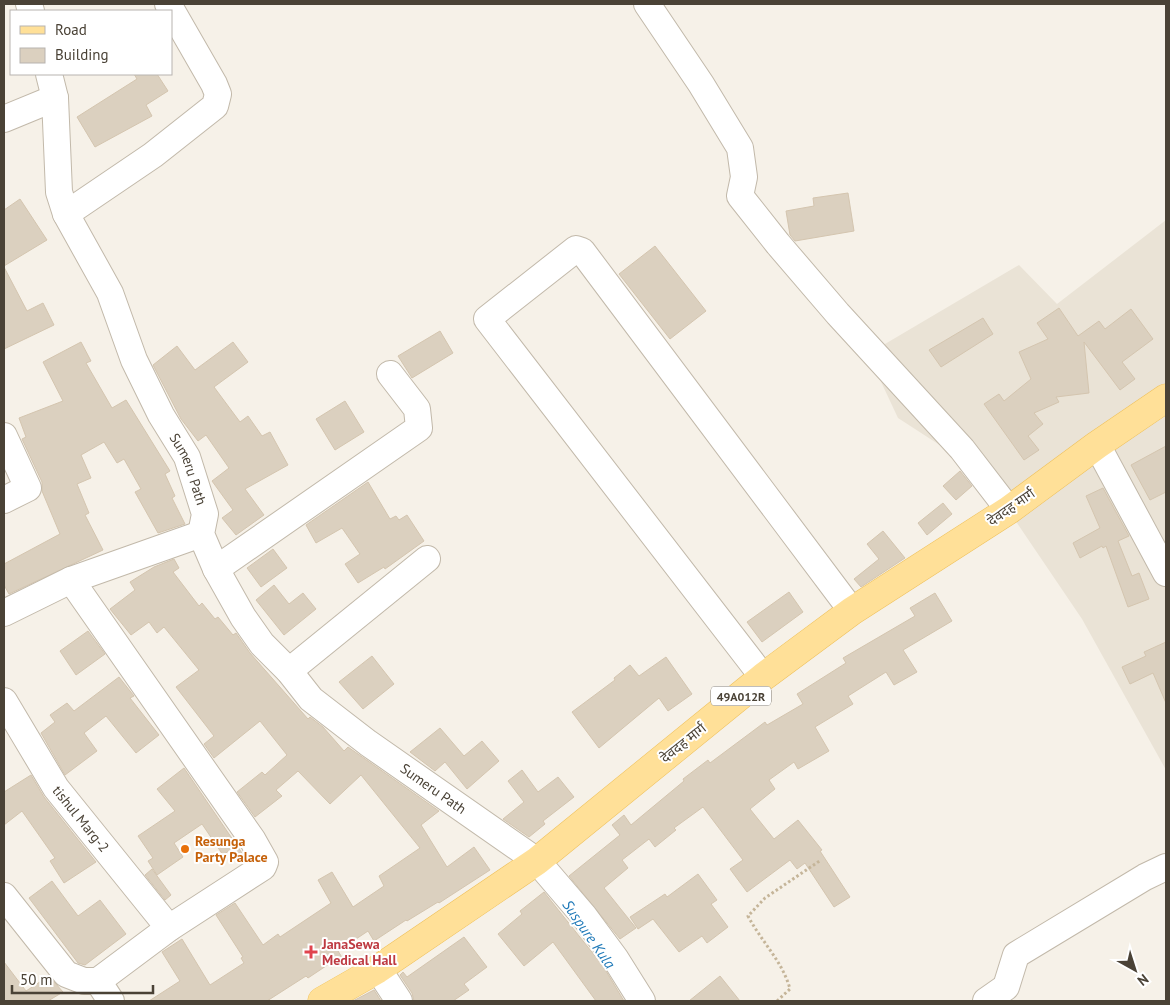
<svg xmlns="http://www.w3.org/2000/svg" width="1170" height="1005" font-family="'PT Sans','Noto Sans Devanagari',sans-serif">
  <rect width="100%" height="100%" fill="#f6f1e8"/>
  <path fill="#eae3d6" d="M1166,220v550l-84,-151 -82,-121 -48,-45 -54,-35 -30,-64 151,-89 38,39z"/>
  <path fill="#dbd0bf" stroke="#d4c5af" d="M134,74h23l11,17 -22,14 6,11 -57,31 -18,-30 60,-38z
    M848,193l6,38 -59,10 -5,-6 -4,-24 28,-5 -1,-8z
    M20,199l27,41 -43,26v-56z
    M655,246l51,65 -36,28 -51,-65z
    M4,267l23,44 16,-8 11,22 -50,24z
    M1059,308l19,28 21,-15 6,8 26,-20 22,30 -31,23 13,17 -15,11 -36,-48 5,51 -33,4 3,5 -25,11 9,11 -15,12 11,14 -15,10 -40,-56 15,-10 5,7 27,-22 -12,-27 29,-13 -11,-16z
    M983,318l10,16 -52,33 -12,-17z
    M440,331l13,22 -41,25 -14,-22z
    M81,342l10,19 -5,2 26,45 14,-8 44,71 -5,3 10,22 -3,2 13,26 -27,9 -23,-41 6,-3 -17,-30 -7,4 -13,-21 -23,13 10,23 -14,6 12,29 -4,2 18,35 -94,44 -5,-9v-21l56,-30 -18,-43v-9l-20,-43 4,-2 -7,-19 44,-17 -20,-39z
    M233,342l15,20 -34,25 26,35 8,-6 14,20 8,-4 18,33 -43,24 19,26 -28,20 -14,-17 11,-8 -21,-29 17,-13 -23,-33 -8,6 -17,-22 -28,-54 24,-19 18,24z
    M345,401l19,31 -29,18 -19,-31z
    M1166,446v46l-16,8 -19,-35z
    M960,471l12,15 -16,14 -13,-14z
    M368,482l22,37 6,-3 3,4 8,-5 17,26 -39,28 -1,-2 -26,16 -13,-19 15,-10 -18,-26 -26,15 -10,-18z
    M1103,488l26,48 -11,5 14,35 7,-3 10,26 -21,8 -22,-61 -3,2 -1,-2 -22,12 -7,-15 27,-15 -14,-32z
    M943,503l9,11 -25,21 -9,-12z
    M883,531l22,27 -44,29 -7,-8 25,-20 -12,-15z
    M273,549l14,19 -26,19 -14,-19z
    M174,559l5,9 -6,4 26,34 3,-3 13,16 3,-2 15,18 3,-2 14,20 58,66 2,-2 13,10 21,24 4,-4 91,64 -18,14 26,42 27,-20 16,23 -51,33 -1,-1 -31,19 -1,-1 -32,21 -6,-10 -30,20 5,8 -12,8 -2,-3 -21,14 -2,-2 -39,25h-118l31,-20 -18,-29 20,-13 28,46 34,-22 -3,-5 2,-1 -27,-42 19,-12 28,42 15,-11 2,3 51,-34 -13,-23 14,-8 21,35 31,-21 -5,-10 41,-28 -59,-73 -31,29 -32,-33 -22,19 6,6 -27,21 -18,-25 25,-20 3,3 22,-20 -27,-34 -46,37 -10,-14 10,-8 -38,-49 23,-17 -35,-43 -7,6 -8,-11 -18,13 -21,-26 25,-19 -5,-8 24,-15z
    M274,585l15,19 14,-11 13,16 -32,26 -28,-35z
    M789,592l14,20 -41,30 -15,-20z
    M935,593l17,28 -49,29 14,22 -23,13 -8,-13 -38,24 5,8 -38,23 14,24 -31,18 -4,-7 -25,18 6,9 -25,20 24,30 24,-19 24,30 -2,1 30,46 -16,10 -29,-44 -8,6 -7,-9 -43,32 -17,-23 13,-9 -40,-53 -29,21 2,2 -21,17 -6,-8 -27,21 6,8 -24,20 32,40 -16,11 -51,-63 51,-41 -8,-10 12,-10 7,10 53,-44 -1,-2 25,-19 2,3 55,-41 2,3 36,-21 -6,-10 49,-31 -3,-5 72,-42 -5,-8z
    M88,631l17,23 -29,21 -16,-24z
    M1166,642v61l-13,-30 -23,11 -8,-17 24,-11 -2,-4z
    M372,656l22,28 -31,25 -24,-27z
    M666,657l26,37 -24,17 -9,-13 -60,50 -27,-36 43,-32 -1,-2 16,-13 9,11z
    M119,677l15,19 -4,2 29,37 -23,18 -30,-37 -22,17 13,18 -32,24 -24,-42 14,-11 -5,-7 17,-12 7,8z
    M440,728l24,28 18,-15 17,20 -32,28 -22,-27 -10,9 -25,-19z
    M184,768l60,88 -7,5 -7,-11 -7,5 -21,-31 -28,19 9,14 -26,18 -9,-14 5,-3 -15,-22 37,-25 -18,-22z
    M522,770l16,22 20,-15 16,20 -31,24 2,3 -16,13 -26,-18 21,-17 -16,-21z
    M31,775l13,22 52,65 -32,21 -14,-22 5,-3 -33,-47 -18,14v-33z
    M152,869l19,26 -6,5 -20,-25z
    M698,874l19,26 -6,4 17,23 -21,16 -5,-7 -23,16 -26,-33 -15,10 -8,-12 35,-23 2,3z
    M52,881l26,35 22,-16 26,34 -41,31 -7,-2 -49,-65z
    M544,892l59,74 21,35h-28l-43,-59 -29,24 -26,-32 24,-20 -2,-3z
    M464,937l23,30 -23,17 5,6 -16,11h-39l-2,-8 -12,-18 3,-3 4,5z
    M4,962l22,29 23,-15 14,16 -15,9h-44z
    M720,976l20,25h-51z
    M374,990l7,11h-28z"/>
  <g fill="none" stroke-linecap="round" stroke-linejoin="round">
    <g stroke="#c2b9aa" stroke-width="28">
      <g id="minor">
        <path d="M29,4l2,7"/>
        <path d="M647,4l54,80 39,64 4,29 -4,19 38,48 60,70 124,135 47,61"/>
        <path id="s1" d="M49,74l6,24 4,94 7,22 44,79 24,67 27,55 26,42 18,57 -4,20 15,35 27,48 19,27 27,27 22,28 57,44 169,118 47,55 31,42 27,43"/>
        <path d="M4,119l51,-21"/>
        <path d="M66,214l87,-59 62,-49 3,-12 -4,-10 -46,-80"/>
        <path d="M4,436l24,52 -24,12"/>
        <path d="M1097,445l69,128"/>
        <path d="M216,569l203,-141 -2,-19 -27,-35"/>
        <path d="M71,580l181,259 13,23 -2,5 -94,61 -71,53 13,20"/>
        <path d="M4,613l67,-33 130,-46"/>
        <path d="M289,671l138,-112"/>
        <path d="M763,677l-276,-358 89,-70 6,2 270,360"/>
        <path id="s2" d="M4,701l52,87 113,140"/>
        <path d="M4,896l62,78 18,7h14"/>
        <path d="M378,969l21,32"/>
        <path d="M986,1001l20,-14 10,-32 129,-78 21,-10"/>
      </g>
    </g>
    <g stroke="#efc15c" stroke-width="29">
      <path id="major" d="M322,1001l56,-32 159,-108 226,-184 89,-66 157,-101 88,-65 69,-47"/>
    </g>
    <path stroke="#c5b599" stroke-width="3" stroke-dasharray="2.5 2.5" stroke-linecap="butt" d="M777,1001l13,-12c-7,-27 -29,-48 -42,-73l17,-18 56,-38"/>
    <use href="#minor" stroke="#fff" stroke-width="26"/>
    <use href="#major" stroke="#ffe098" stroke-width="28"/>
  </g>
  <circle fill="#e8710a" stroke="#fff" stroke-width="2" cx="185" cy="849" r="5"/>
  <path fill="#e0444e" stroke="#fff" stroke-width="2" d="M308.5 944.5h5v5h5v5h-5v5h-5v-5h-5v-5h5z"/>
  <g text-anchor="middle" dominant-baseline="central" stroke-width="4" stroke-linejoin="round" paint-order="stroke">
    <rect fill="#fff" stroke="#807b72" stroke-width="1" x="711" y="686.5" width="60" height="19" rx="4"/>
    <g font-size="12" font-weight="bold" fill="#4a4236">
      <text x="741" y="696">49A012R</text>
    </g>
    <g font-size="14" fill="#4a4236" stroke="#fff">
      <text stroke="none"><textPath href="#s1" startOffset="426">Sumeru Path</textPath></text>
      <text transform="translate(1011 507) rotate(-35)">देवदह मार्ग</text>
      <text transform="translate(683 743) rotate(-39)">देवदह मार्ग</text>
      <text stroke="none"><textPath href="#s1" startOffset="846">Sumeru Path</textPath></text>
      <text stroke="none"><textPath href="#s2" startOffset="141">tishul Marg-2</textPath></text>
    </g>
    <g font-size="14" font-weight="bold" fill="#c56008" stroke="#fff" text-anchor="start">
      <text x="195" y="841">Resunga<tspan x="195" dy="16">Party Palace</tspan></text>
    </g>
    <g font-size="14" font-weight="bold" fill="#be3a42" stroke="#fff" text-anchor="start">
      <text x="322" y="944">JanaSewa<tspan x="322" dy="16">Medical Hall</tspan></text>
    </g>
    <g font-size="15" font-style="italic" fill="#227bb9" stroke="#fff">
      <text transform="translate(589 934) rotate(55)">Suspure Kula</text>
    </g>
  </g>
  <rect width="1170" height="1005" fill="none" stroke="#4a4236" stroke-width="10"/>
  <rect x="10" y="10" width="162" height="65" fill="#ffffff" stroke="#b7b3af"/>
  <rect x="20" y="26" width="25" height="8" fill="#ffe098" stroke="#b7b3af"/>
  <text x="55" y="35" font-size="15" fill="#4a4236">Road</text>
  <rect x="20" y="48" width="25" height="15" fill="#dbd0bf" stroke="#b7b3af"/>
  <text x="55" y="60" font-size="15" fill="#4a4236">Building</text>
  <g transform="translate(1135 970) rotate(141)" stroke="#ffffff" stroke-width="4" paint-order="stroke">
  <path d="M0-4L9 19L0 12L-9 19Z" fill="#4a4236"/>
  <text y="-8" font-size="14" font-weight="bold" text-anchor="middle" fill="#4a4236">N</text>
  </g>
  <path d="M12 985v8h141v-8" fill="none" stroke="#4a4236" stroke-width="2.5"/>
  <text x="20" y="985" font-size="15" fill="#4a4236" stroke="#ffffff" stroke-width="4" paint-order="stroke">50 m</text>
</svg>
